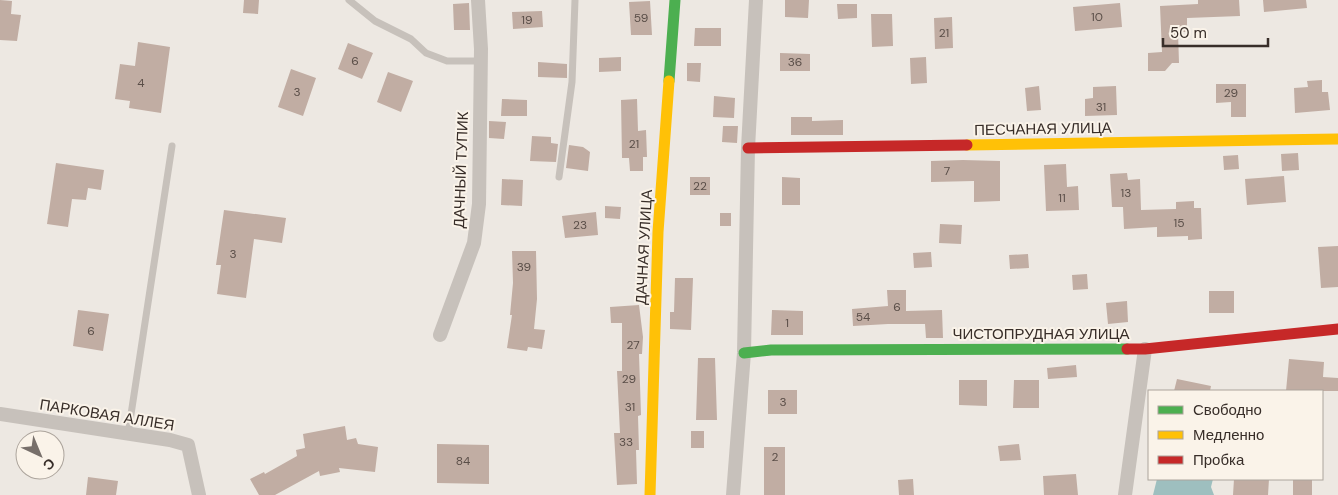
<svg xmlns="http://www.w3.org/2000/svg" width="1338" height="495" font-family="'DM Sans',sans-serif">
  <rect width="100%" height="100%" fill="#ede8e2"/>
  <path fill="#9ebfbf" d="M1157,479h56l-2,8 3,8h-61z"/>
  <path fill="#c1ada3" d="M0,0l12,1 -1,13 10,1 -4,26 -17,-1z
    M244,0h15l-1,14 -15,-1z
    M785,0h24l-1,18 -23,-1z
    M1198,0h41l1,16 -53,2v14h-9l1,31h-7l-7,8h-17v-18l14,-1 -2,-46 38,-2z
    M1263,0h43l1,8 -43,4z
    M650,1l2,34h-21l-2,-33z
    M469,3l1,27h-16l-1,-26z
    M1120,3l2,24 -47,4 -2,-24z
    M837,4h20v14l-19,1z
    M542,11l1,16 -30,2 -1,-17z
    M871,14h21l1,32 -21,1z
    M952,17l1,31 -18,1 -1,-31z
    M695,28h26v18h-27z
    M138,42l32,5 -9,66 -32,-5 1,-7 -15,-2 5,-35 15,2z
    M348,43l25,10 -11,26 -24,-10z
    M780,53l30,1v17h-30z
    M621,57v14l-22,1v-14z
    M926,57l1,26 -16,1 -1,-26z
    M538,62l29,2v14l-29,-1z
    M687,63h14l-1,19 -13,-1z
    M291,69l25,9 -13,38 -25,-9z
    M388,72l25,9 -12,31 -24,-10z
    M1322,80v12h6l2,18 -35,3 -1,-25 14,-1 -1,-6z
    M1216,84h30v33h-15v-15l-15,1z
    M1039,86l2,24 -14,1 -2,-23z
    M1116,86l1,29 -32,1v-17l8,-1v-11z
    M714,96l21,2 -1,20 -21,-1z
    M502,99l25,1v16h-26z
    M637,99l1,32 8,-1 1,27h-4v14h-13l-1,-13h-7l-1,-58z
    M791,117h21v4l31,-1v15h-52z
    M489,121l17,1 -2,17 -15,-1z
    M723,126h15l-1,17 -15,-1z
    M532,136l19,1v6l7,1 -2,18 -26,-1z
    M569,145l14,2 7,5 -2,19 -22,-3z
    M1298,153l1,17 -17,1 -1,-17z
    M1238,155l1,14 -15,1 -1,-14z
    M963,160l37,1v40l-26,1v-21l-43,1v-21z
    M56,163l48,7 -3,20 -13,-2 -2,12 -14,-1 -4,28 -21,-3z
    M1066,164l1,23 11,-1 1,24 -33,1 -2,-46z
    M1127,173l1,7 12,-1 1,31 35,-1v-7l18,-1v7h7l1,31 -14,1v-4l-31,1v-10l-33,2 -1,-22h-11l-2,-33z
    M1284,176l2,26 -39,3 -2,-26z
    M690,177h20v18h-20z
    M782,177l18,1v27h-18z
    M502,179l21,1 -1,26 -21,-1z
    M605,206l16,1 -1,12 -15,-1z
    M224,210l62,8 -4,25 -28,-4 -8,59 -29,-4 4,-29h-5z
    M596,212l2,23 -33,3 -3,-22z
    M720,213h11v13h-11z
    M940,224l22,1 -1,19 -22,-1z
    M1338,246v41l-17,1 -3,-41z
    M512,251h24l1,48 -3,30 11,1 -3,19 -14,-2 -1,4 -20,-3 5,-33h-2l3,-32z
    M931,252l1,15 -18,1 -1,-15z
    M1028,254l1,14 -19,1 -1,-14z
    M1087,274l1,15 -15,1 -1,-15z
    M675,278h18l-2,52 -21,-1v-17h4z
    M887,290h19v21l36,-1 1,28h-17l-1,-14h-37l-35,2 -1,-17 36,-3z
    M1209,291h25v22h-25z
    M1127,301l1,21 -20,2 -2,-21z
    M639,305l4,32 -1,17h-3l2,61 -3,1 1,34h-3l1,34 -20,1 -3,-52h6l-3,-62h5v-48h-11l-1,-16z
    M78,310l31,4 -6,37 -30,-5z
    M772,310l31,1v24h-32z
    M698,358h17l2,62h-21z
    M1289,359l35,3 -1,15 15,1v13h-52z
    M1076,365l1,12 -29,2 -1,-11z
    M1177,379l34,7 -1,5h-36z
    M959,380h28v26l-28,-1z
    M1014,380h25v28h-26z
    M768,390h29v24h-29z
    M345,426l2,14 9,-2 2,6 20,3 -3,25 -36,-4 1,4 -20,4 -1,-5 -44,24h-16l-9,-16 14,-7 1,2 32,-18 -1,-6 9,-2 -2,-14z
    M691,431h13v17h-13z
    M437,444l52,1v39l-52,-1z
    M1019,444l2,16 -21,1 -2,-15z
    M764,447h21v48h-21z
    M1076,474l2,21h-34l-1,-19z
    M88,477l30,4 -2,14h-30z
    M913,479l1,16h-15l-1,-15z
    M1234,479h35l-1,16h-35z
    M1293,479h19v16h-19z"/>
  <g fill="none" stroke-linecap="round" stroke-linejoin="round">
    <path stroke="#c7c1bb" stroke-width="7" d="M349,0l26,21 36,18 15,14 21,8h34
      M559,177l13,-95 3,-82
      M128,434l44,-288"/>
    <path stroke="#c7c1bb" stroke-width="14" d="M440,335l34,-92 5,-39 2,-155 -3,-49
      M0,414l170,26 18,5 11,50
      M733,495l11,-142 4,-205 8,-148
      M1125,495l20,-146"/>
    <path stroke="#4caf50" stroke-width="11" d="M669,81l6,-81
      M744,353l27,-3 356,-1"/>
    <path stroke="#ffc107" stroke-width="11" d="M967,145l371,-6
      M650,495l8,-263 11,-151"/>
    <path stroke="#c62828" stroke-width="11" d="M748,148l219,-3
      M1127,349h18l193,-20"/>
  </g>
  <g text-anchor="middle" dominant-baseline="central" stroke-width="4" stroke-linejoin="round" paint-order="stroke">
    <g font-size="12" fill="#5a4e48">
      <text x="1097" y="17">10</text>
      <text x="641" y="18">59</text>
      <text x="527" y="20">19</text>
      <text x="944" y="33">21</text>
      <text x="355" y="61">6</text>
      <text x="795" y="62">36</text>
      <text x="141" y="83">4</text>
      <text x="297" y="92">3</text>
      <text x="1231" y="93">29</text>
      <text x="1101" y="107">31</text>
      <text x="634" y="144">21</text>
      <text x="947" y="171">7</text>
      <text x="700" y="186">22</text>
      <text x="1126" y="193">13</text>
      <text x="1062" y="198">11</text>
      <text x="1179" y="223">15</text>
      <text x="580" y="225">23</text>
      <text x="233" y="254">3</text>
      <text x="524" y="267">39</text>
      <text x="897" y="307">6</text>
      <text x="863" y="317">54</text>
      <text x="787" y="323">1</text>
      <text x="91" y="331">6</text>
      <text x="633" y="345">27</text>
      <text x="629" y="379">29</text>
      <text x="783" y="402">3</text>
      <text x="630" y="407">31</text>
      <text x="626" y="442">33</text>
      <text x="775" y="457">2</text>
      <text x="463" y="461">84</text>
    </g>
    <g font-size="15" fill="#382e29" stroke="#faf3e9">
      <text transform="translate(1043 129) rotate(-1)">ПЕСЧАНАЯ УЛИЦА</text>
      <text transform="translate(461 170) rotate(-88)">ДАЧНЫЙ ТУПИК</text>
      <text transform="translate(644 247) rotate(-87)">ДАЧНАЯ УЛИЦА</text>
      <text x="1041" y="334">ЧИСТОПРУДНАЯ УЛИЦА</text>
      <text transform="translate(107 415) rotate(9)">ПАРКОВАЯ АЛЛЕЯ</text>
    </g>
  </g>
  <rect x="1148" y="390" width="175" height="90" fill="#faf3e9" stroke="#aca49c"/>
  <rect x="1158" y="406" width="25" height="8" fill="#4caf50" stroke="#aca49c"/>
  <text x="1193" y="415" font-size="15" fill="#382e29">Свободно</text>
  <rect x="1158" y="431" width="25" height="8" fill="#ffc107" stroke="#aca49c"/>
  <text x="1193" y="440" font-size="15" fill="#382e29">Медленно</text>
  <rect x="1158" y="456" width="25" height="8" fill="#c62828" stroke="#aca49c"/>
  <text x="1193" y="465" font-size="15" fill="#382e29">Пробка</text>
  <g transform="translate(40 455) rotate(136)"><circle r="24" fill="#faf3e9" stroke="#aca49c"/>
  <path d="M0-4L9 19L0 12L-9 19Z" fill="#776f6a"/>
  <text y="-8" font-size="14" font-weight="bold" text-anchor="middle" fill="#382e29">С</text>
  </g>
  <path d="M1163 38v8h105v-8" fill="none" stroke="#382e29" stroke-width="2.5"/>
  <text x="1170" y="38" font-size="15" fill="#382e29" stroke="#faf3e9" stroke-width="4" paint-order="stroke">50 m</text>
</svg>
